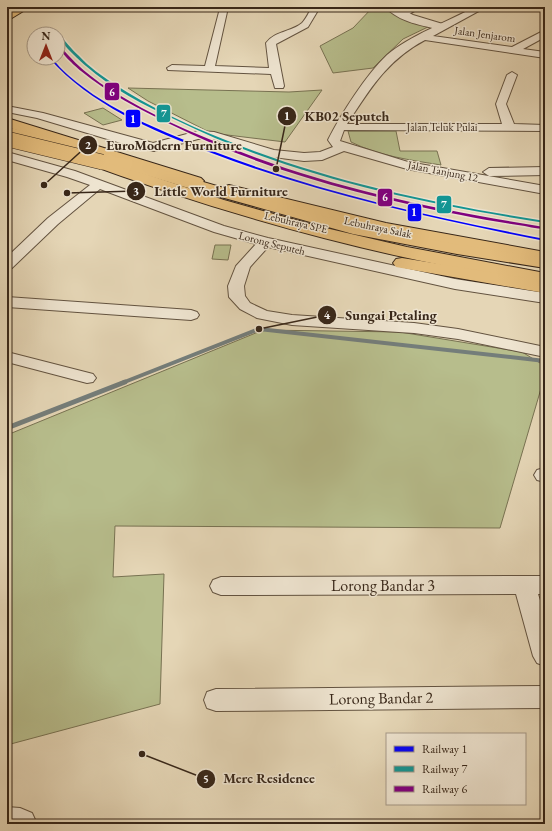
<svg xmlns="http://www.w3.org/2000/svg" width="552" height="831" font-family="'EB Garamond',serif">
  <rect width="100%" height="100%" fill="#e5d6b6"/>
  <filter id="stains"><feTurbulence type="fractalNoise" baseFrequency=".005" numOctaves="4"/><feColorMatrix values="0 0 0 0 .2 0 0 0 0 .09 0 0 0 0 .02 0 0 0 .5 -.17"/></filter>
  <radialGradient id="worn" r=".72"><stop offset=".6" stop-color="#630" stop-opacity="0"/><stop offset="1" stop-color="#630" stop-opacity=".3"/></radialGradient>
  <path fill="#b7bd8c" stroke="#787252" d="M373,7h6l53,18 -29,14 -30,29 -40,5 -13,-27 33,-18z
    M128,88l161,4 33,-2 -37,52 -74,-9 -63,-32z
    M103,108l19,12 -19,5 -19,-12z
    M348,131h48l4,20h37l4,14c-31,-5 -62,-9 -90,-23z
    M215,245h16l-3,15 -16,-1z
    M263,330l137,2 122,20 23,14v9l-45,153 -385,-2 -2,51 51,-3 -4,130 -153,41v-310z"/>
  <g fill="none" stroke-linecap="round" stroke-linejoin="round">
    <path stroke="#747d7a" stroke-width="4" d="M122,383l137,-54 286,32"/>
    <path stroke="#747d7a" stroke-width="5" d="M7,428l118,-46"/>
    <g stroke="#635340" stroke-width="2">
      <path id="minor" d="M222,7h8l-3,5 -12,54 54,2 -3,-25c9,-12 25,-11 36,-20 4,-4 7,-11 10,-16h8l-12,20 -32,17 8,42 -1,2h-8l-4,-14 -103,-4 -1,-2 5,-3 33,1 14,-54z
        M411,7h11l-17,9h-6l-1,-2z
        M475,7h11l-53,29 79,11 33,-17v7l-22,12 22,3v6l-120,-18c-38,20 -55,49 -78,84h155l-6,-20 11,-29 5,-3 5,3 -11,29 8,20 31,1v6l-201,-1 -4,11 68,21 137,24v8l-138,-25 -63,-18 -22,9 -18,1 -31,-4 -60,-18h-15l-44,12 -20,-4 -97,-29 -30,-6v-6l36,7 110,30 45,-12 16,1 60,18 30,3 16,-1 13,-5 -5,-7c13,-26 38,-65 59,-85 22,-19 62,-34 88,-48z
        M7,152l68,19 149,55 44,12 187,41 90,14v10l-90,-14 -187,-42 -18,20 -6,19 1,10 5,7 17,8 25,4 122,8 44,6 87,18v10l-87,-18 -44,-6 -122,-8 -35,-7 -17,-9 -11,-12 -1,-11 8,-20 20,-22 -42,-12 -114,-43 -42,35 -46,44 -5,1v-12l41,-39 42,-33 -23,-8 -60,-17z
        M545,167v8l-56,1 -6,-4 6,-4z
        M7,297l184,13 6,2 2,3 -2,3 -6,2 -184,-13z
        M7,352l86,22 3,4 -3,4 -6,1 -80,-21z
        M544,468h1v14l-8,-2 -3,-5 3,-5z
        M545,576v18h-7l7,22v50l-8,-3 -4,-7 -17,-62 -295,1 -8,-3 -3,-6 3,-6 8,-3z
        M545,686v22l-329,3 -9,-3 -3,-8 3,-8 9,-3z"/>
    </g>
    <g stroke="#635340" stroke-width="2">
      <path id="tertiary" d="M386,7h12l15,8 33,10 2,2 -6,3c-17,-4 -45,-8 -56,-23z
        M7,807l13,1 12,5 5,11h-30z"/>
    </g>
    <g stroke="#382719" stroke-width="2">
      <path id="primary" d="M9,7h13l-15,8v-7z"/>
    </g>
    <g stroke="#382719" stroke-width="2">
      <path id="trunk" d="M17,7h13l-23,14v-8z
        M7,118l194,60 3,3 -3,3h-10l-184,-57z
        M79,152l145,48 93,26 90,21 138,26v10c-161,-23 -319,-68 -471,-124l-2,-3 2,-3z
        M229,185l157,38 159,29v10c-108,-18 -215,-41 -322,-69l-2,-3 2,-3z"/>
    </g>
    <g stroke="#382719" stroke-width="2">
      <path id="motorway" d="M7,127c117,28 230,68 347,97 63,15 127,24 191,34v10l-88,-14 -104,-20 -168,-47 -133,-41 -45,-11z
        M402,258l143,23v12l-149,-26 -3,-4 3,-4z"/>
    </g>
    <use href="#minor" fill="#eee4d0" fill-rule="evenodd"/>
    <use href="#tertiary" fill="#eee4d0" fill-rule="evenodd"/>
    <use href="#primary" fill="#e2bb7b" fill-rule="evenodd"/>
    <use href="#trunk" fill="#e2bb7b" fill-rule="evenodd"/>
    <use href="#motorway" fill="#e2bb7b" fill-rule="evenodd"/>
    <g stroke="#382719" stroke-width="16" stroke-linecap="butt">
      <path id="motorway-bridge" d="M7,139l95,23"/>
    </g>
    <use href="#motorway-bridge" stroke="#e2bb7b" stroke-width="15"/>
    <g stroke="#eee4d0" stroke-width="3">
      <path id="rail-1" d="M49,58h3c5,6 10,12 16,17 42,37 96,57 147,77 107,41 218,65 330,87v2c-115,-23 -227,-47 -336,-89 -58,-22 -118,-47 -160,-94z"/>
    </g>
    <g stroke="#eee4d0" stroke-width="3">
      <path id="rail-2" d="M58,34c7,6 13,15 21,22 10,11 23,20 35,28 34,22 71,40 109,55 103,42 212,65 322,82v2c-126,-20 -253,-46 -369,-103 -32,-15 -64,-31 -90,-54 -7,-6 -27,-24 -28,-32z"/>
    </g>
    <g stroke="#eee4d0" stroke-width="3">
      <path id="rail-3" d="M58,44c4,3 7,8 10,11 10,11 21,20 32,28 36,24 76,43 116,59 105,44 216,67 328,85h1v2c-9,0 -18,-3 -27,-4 -19,-3 -38,-6 -57,-10 -100,-19 -200,-46 -291,-91 -31,-15 -62,-31 -89,-53 -6,-5 -22,-19 -23,-27z"/>
    </g>
    <use href="#rail-1" fill="#00f" fill-rule="evenodd"/>
    <use href="#rail-2" fill="#139593" fill-rule="evenodd"/>
    <use href="#rail-3" fill="#800080" fill-rule="evenodd"/>
  </g>
  <g text-anchor="middle" dominant-baseline="central" stroke-width="3" stroke-linejoin="round" paint-order="stroke">
    <g font-size="11" fill="#382719" stroke="#eee4d0">
      <text transform="translate(485 34) rotate(8)">Jalan Jenjarom</text>
      <text x="442" y="127">Jalan Teluk Pulai</text>
      <text transform="translate(443 171) rotate(11)">Jalan Tanjung 12</text>
      <text transform="translate(296 222) rotate(13)">Lebuhraya SPE</text>
      <text transform="translate(378 227) rotate(12)">Lebuhraya Salak</text>
      <text transform="translate(272 243) rotate(14)">Lorong Seputeh</text>
    </g>
    <g font-size="16" fill="#382719" stroke="#eee4d0">
      <text x="383" y="585">Lorong Bandar 3</text>
      <text transform="translate(381 698) rotate(-1)">Lorong Bandar 2</text>
    </g>
  </g>
  <path fill="none" stroke="#382719" stroke-width="1.5" d="M276 169L287 116M44 185L88 145M67 193L136 191M259 329L327 315M142 754L206 779"/>
  <g fill="#382719" stroke="#eee4d0" stroke-width="1.5">
    <circle cx="276" cy="169" r="4"/>
    <circle cx="44" cy="185" r="4"/>
    <circle cx="67" cy="193" r="4"/>
    <circle cx="259" cy="329" r="4"/>
    <circle cx="142" cy="754" r="4"/>
    <circle cx="287" cy="116" r="10"/>
    <circle cx="88" cy="145" r="10"/>
    <circle cx="136" cy="191" r="10"/>
    <circle cx="327" cy="315" r="10"/>
    <circle cx="206" cy="779" r="10"/>
  </g>
  <g font-size="12" text-anchor="middle" font-weight="bold" fill="#fff">
    <text x="287" y="120">1</text>
    <text x="88" y="149">2</text>
    <text x="136" y="195">3</text>
    <text x="327" y="319">4</text>
    <text x="206" y="783">5</text>
  </g>
  <g font-size="14" text-anchor="middle" font-weight="bold" fill="#382719" stroke="#eee4d0" stroke-width="3" stroke-linejoin="round" paint-order="stroke">
    <text x="347" y="121">KB02 Seputeh</text>
    <text x="174" y="150">EuroModern Furniture</text>
    <text x="221" y="196">Little World Furniture</text>
    <text x="391" y="320">Sungai Petaling</text>
    <text x="269" y="783">Merc Residence</text>
  </g>
  <g stroke="#eee4d0" stroke-width="1.5">
    <rect x="104" y="82" width="16" height="19" rx="4" fill="#800080"/>
    <rect x="156" y="104" width="15" height="19" rx="4" fill="#139593"/>
    <rect x="125" y="109" width="16" height="19" rx="4" fill="#00f"/>
    <rect x="377" y="188" width="16" height="19" rx="4" fill="#800080"/>
    <rect x="436" y="195" width="16" height="19" rx="4" fill="#139593"/>
    <rect x="407" y="203" width="15" height="19" rx="4" fill="#00f"/>
  </g>
  <g font-size="11" text-anchor="middle" font-weight="bold" fill="#fff">
    <text x="112" y="96">6</text>
    <text x="164" y="117">7</text>
    <text x="133" y="123">1</text>
    <text x="385" y="201">6</text>
    <text x="444" y="208">7</text>
    <text x="414" y="216">1</text>
  </g>
  <rect width="552" height="831" fill="none" stroke="#e5d6b6" stroke-width="24"/>
  <rect x="8" y="8" width="536" height="815" fill="none" stroke="#382719" stroke-width="2"/>
  <rect x="12" y="12" width="528" height="807" fill="none" stroke="#382719"/>
  <rect x="386" y="733" width="140" height="72" fill="#eee4d0" stroke="#a59887"/>
  <rect x="394" y="746" width="20" height="6" fill="#0000ff" stroke="#a59887"/>
  <text x="422" y="753" font-size="12" fill="#382719">Railway 1</text>
  <rect x="394" y="766" width="20" height="6" fill="#139593" stroke="#a59887"/>
  <text x="422" y="773" font-size="12" fill="#382719">Railway 7</text>
  <rect x="394" y="786" width="20" height="6" fill="#800080" stroke="#a59887"/>
  <text x="422" y="793" font-size="12" fill="#382719">Railway 6</text>
  <g transform="translate(46 46)"><circle r="19" fill="#eee4d0" stroke="#a59887"/>
  <path d="M0-3L7 15L0 10L-7 15Z" fill="#8f2418"/>
  <text y="-6" font-size="11" font-weight="bold" text-anchor="middle" fill="#382719">N</text>
  </g>
  <rect width="100%" height="100%" filter="url(#stains)"/>
  <rect width="100%" height="100%" fill="url(#worn)"/>
</svg>
